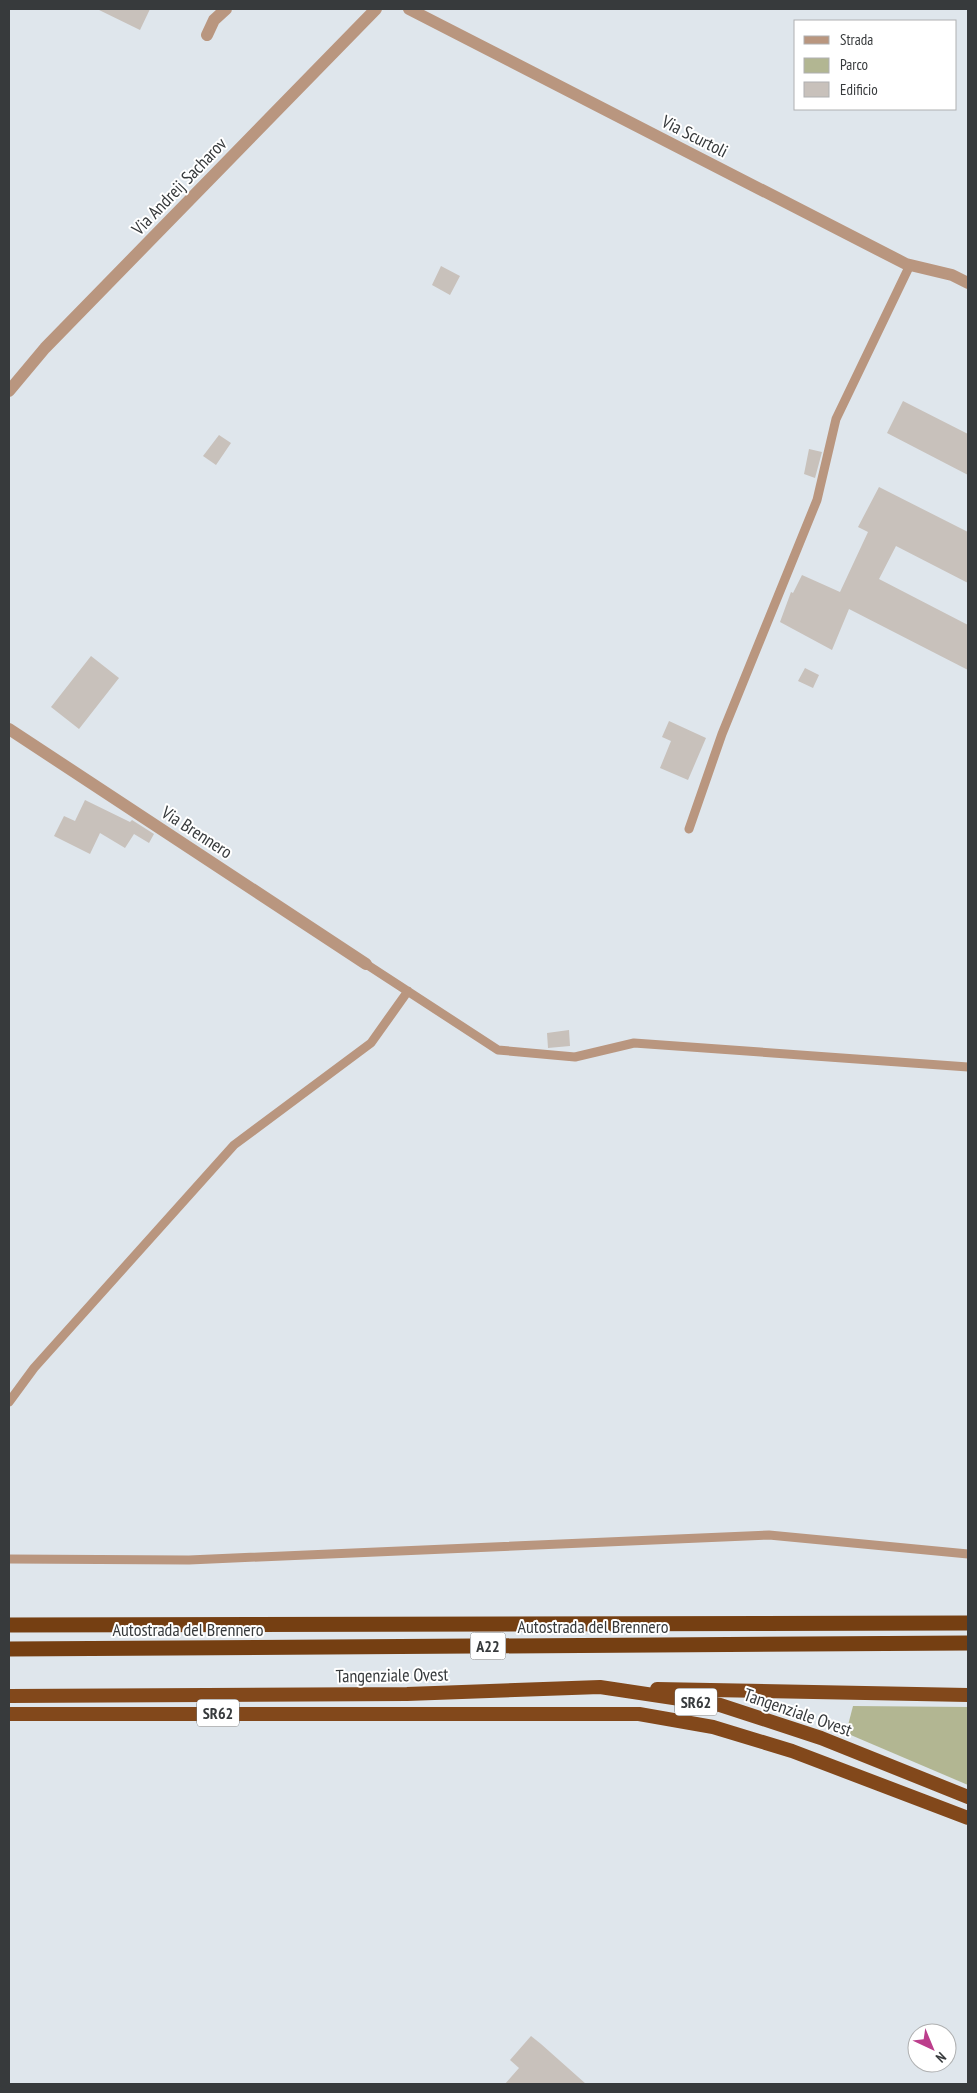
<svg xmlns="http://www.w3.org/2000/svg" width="977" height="2093" font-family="'PT Sans Narrow',sans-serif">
  <rect width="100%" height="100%" fill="#dfe6ec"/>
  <path fill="#b2b692" d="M853,1706l115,1v78l-122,-52z"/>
  <path fill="#c8c1bb" d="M97,9h53l-10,21z
    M441,266l19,10 -10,19 -18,-10z
    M903,401l65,33v41l-81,-42z
    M219,435l12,8 -15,22 -13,-9z
    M809,449l13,3 -7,26 -11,-4z
    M879,487l89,45v51l-72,-37 -17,33 89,46v45l-119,-61 -17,41 -52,-28 11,-30 2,1 9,-18 38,17 28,-60 -10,-5z
    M91,656l28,22 -40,51 -28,-22z
    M805,668l14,7 -6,13 -15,-7z
    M669,721l37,17 -18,42 -28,-12 11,-27 -9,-4z
    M85,800l45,22 2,-2 22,14 -5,9 -15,-9 -9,14 -25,-15 -10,21 -36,-18 10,-20 11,5z
    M569,1030l1,16 -22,2 -1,-15z
    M531,2036l10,8 45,40h-81l14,-16 -9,-8z"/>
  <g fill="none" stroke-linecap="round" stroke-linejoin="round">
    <path stroke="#b9967f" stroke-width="9" d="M689,829l33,-95 95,-234 19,-81 74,-154
      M366,964l132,86 77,7 59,-14 334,24
      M9,1402l25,-34 200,-223 137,-102 37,-52
      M9,1559l180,1 580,-25 199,19"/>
    <path stroke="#b9967f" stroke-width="12" d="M409,9l497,255 46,11 16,8
      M207,35l7,-15 12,-11
      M9,729l357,235"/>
    <path stroke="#b9967f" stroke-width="12" d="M9,391l36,-43 331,-339"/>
    <path stroke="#82481b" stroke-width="14" d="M657,1689l311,6
      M9,1696l398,-2 193,-7 120,18 101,33 147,59
      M9,1714h630l74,13 79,24 176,67"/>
    <path stroke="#753f12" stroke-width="15" d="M9,1625l959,-2
      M9,1649l959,-6"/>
  </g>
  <g text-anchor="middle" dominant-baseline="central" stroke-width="4" stroke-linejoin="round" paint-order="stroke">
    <g fill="#fff" stroke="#737576" stroke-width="1">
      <rect x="470.5" y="1632.5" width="35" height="27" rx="4"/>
      <rect x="675" y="1688.5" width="42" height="27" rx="4"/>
      <rect x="197" y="1699.5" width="42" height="27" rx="4"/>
    </g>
    <g font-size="16" font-weight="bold" fill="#373a3c">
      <text x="488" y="1646">A22</text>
      <text x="696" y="1702">SR62</text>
      <text x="218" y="1713">SR62</text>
    </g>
    <g font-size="18" fill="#373a3c" stroke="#fff">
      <text transform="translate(695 136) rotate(27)">Via Scurtoli</text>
      <text transform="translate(179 186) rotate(-46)">Via Andreij Sacharov</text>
      <text transform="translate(197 832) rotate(33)">Via Brennero</text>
      <text x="593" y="1626">Autostrada del Brennero</text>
      <text x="188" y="1629">Autostrada del Brennero</text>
      <text transform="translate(392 1675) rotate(-1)">Tangenziale Ovest</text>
      <text transform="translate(798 1712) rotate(19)">Tangenziale Ovest</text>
    </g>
  </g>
  <rect width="977" height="2093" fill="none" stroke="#373a3c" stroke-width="20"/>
  <rect x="794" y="20" width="162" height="90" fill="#ffffff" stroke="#afb0b1"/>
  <rect x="804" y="36" width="25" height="8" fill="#b9967f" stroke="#afb0b1"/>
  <text x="840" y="45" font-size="15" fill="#373a3c">Strada</text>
  <rect x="804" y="58" width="25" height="15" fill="#b2b692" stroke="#afb0b1"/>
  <text x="840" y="70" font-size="15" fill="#373a3c">Parco</text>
  <rect x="804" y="82" width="25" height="15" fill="#c8c1bb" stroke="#afb0b1"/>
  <text x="840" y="95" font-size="15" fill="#373a3c">Edificio</text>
  <g transform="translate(932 2048) rotate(136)"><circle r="24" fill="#ffffff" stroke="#afb0b1"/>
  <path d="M0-4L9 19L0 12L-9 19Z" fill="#bc3e8c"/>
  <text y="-8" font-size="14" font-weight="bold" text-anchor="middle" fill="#373a3c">N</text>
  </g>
</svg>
